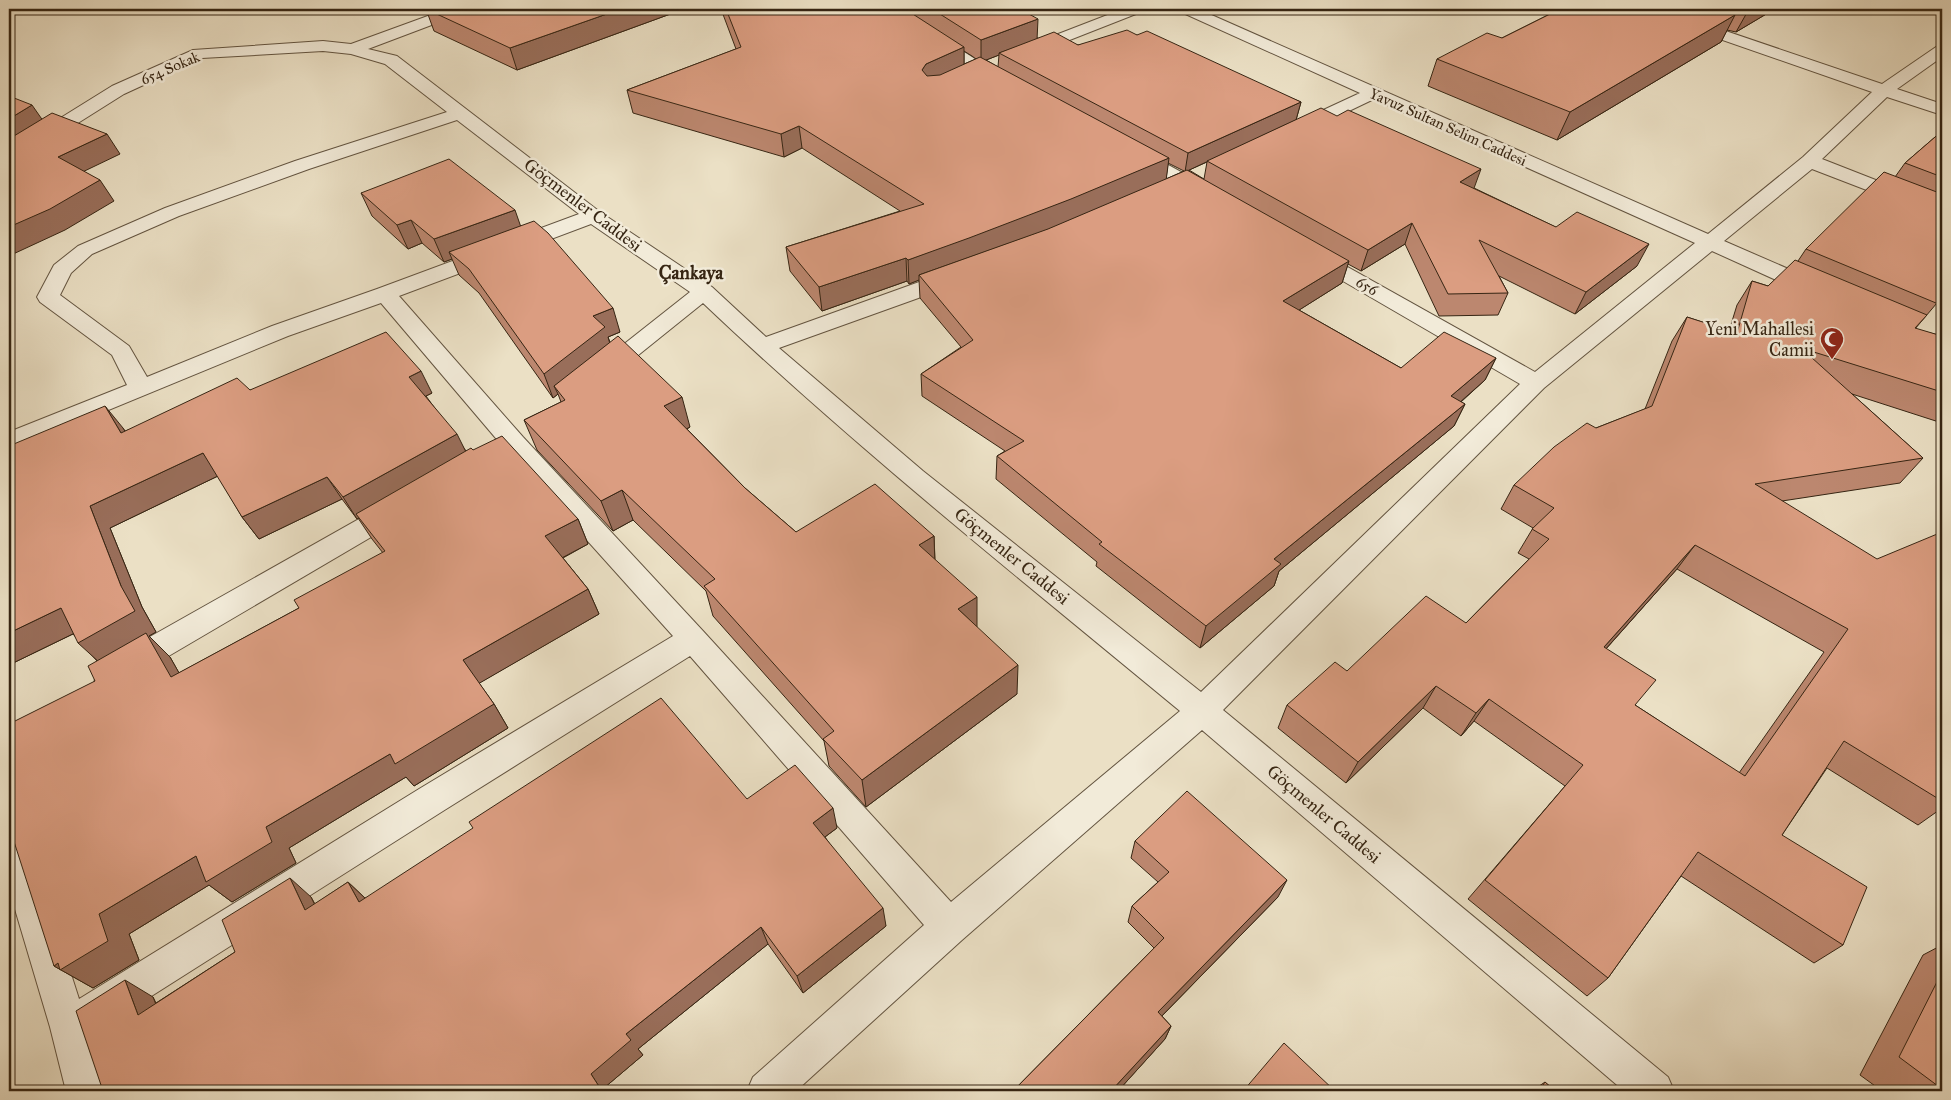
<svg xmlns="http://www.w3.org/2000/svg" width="1951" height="1100" font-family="'IM FELL Great Primer',serif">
  <rect width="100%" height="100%" fill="#ebe0c5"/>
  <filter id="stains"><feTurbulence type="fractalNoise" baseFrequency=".004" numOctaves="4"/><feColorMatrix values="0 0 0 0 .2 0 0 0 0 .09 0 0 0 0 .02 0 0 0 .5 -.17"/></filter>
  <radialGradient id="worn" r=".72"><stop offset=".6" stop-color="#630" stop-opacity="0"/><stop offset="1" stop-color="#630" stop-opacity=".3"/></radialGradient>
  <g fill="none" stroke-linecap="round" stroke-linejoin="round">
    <g stroke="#635440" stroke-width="2">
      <path id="minor" d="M447,9h22l-3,3 -98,37 29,7 203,156 112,75 54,50 181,-65 8,-1 8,1 3,5 -3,5 -184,66 144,123 278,221 319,-308 -215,-125 -3,-4 3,-4 7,-2 7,2 216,121 160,-129 -321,-144 -71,34 -6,1 -6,-1 -3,-4 3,-4 69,-32 -179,-81 -3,-3h20l510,225 95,-77 69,-65 -230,-80 -3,-3h22l221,75 54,-37 6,-2v12l-45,32 45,15v11l-55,-18 -65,62 120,47v13l-130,-50 -88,72 99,43 3,5 -3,5 -8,1 -8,-1 -95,-43 -168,137 -321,322 445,367 6,14h-50l-422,-361 -240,210 -166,151h-49l6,-14 171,-152 -234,-269 -247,155 -353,224 16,56h-40l-16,-64 -41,-138v-72l12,5 5,11 53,166 340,-210 254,-153 -168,-187 -124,-146 -93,33 -279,115v-19l118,-47 -15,-30 -72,-53 -3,-5 17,-32 24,-19 87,-38 130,-47 152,-49 -62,-48 -34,-10 -28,-3 -121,7 -78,36 -108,68 -7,2v-14l103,-64 81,-36 130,-9 28,3zM457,120l122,94 -202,75 -105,37 -125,51 -18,-31 -69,-51 11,-22 21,-19 87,-38 130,-47zM591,224l99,68 -95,75 -4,5 4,5 8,3 8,-3 92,-74c152,144 316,275 477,408l-229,191 -248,-271 -180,-194 -124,-141z
        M879,9h18l89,57 21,11 2,4 -2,4h-12l-21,-11z
        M1123,9h21l-3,3 -107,42h-12l-2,-3 2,-3z
        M1134,148l7,2 71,39 3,4 -3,4 -7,2 -7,-2 -71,-39 -2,-4 2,-4z
        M398,499l9,3 4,7 -4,7 -269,158 -11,3 -11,-3 -4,-9 4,-9 273,-154z"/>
    </g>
    <use href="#minor" fill="#f2ebd9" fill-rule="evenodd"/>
  </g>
  <path fill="#bc876f" stroke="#362513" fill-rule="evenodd" d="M426,9h258l-167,61 -83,-39z
    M721,9h299l17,29 41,7 59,-10 164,67 -5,18 178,68 163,78 -62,48 -76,-38 9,17 -10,22 -59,1 -34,-72 -44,27 -13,-7 -6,19 -43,27 102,58 95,-10 -11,22 -24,22 4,2 -11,22 -175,145 -5,15 -74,62 -104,-82 1,-4 -101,-83 1,-23 8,-5 -83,-55 -1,-22 40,-27 -41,-49 -1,-18 -10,4 -2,-3 -85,30 -32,-40 -4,-24 114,-36 -98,-63 -18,9 -151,-44 -6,-23 109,-41zM964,51l8,5 4,3 -12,5zM999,55l-1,12 -12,-7zM1207,162l-3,17 -15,-9zM1168,163l16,8 -18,8z
    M1560,9h214l-1,1 -37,22 -9,-2 -6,12 -164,98 -129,-54 9,-27 65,-21z
    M1942,131v166l-27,32 27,7v87l-90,-29 71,64 -23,25 -118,18 160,185v122l-24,17 -91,-57 -45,67 61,110 -29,18 -133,-87 -73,102 -21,18 -119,-97 97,-113 -91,-65 -13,15 -38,-28 -77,75 -68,-55 9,-23 60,-34 119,-48 63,-64 -11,-6 15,-25 -32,-19 13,-24 82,-57 49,-19 27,-68 15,-24 42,14 8,-26 15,-24 16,5 30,-25 8,-12 89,-72 10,-14zM1677,569l147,83 -85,121 -104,-68 -29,-56z
    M361,193l160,33 99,106 -12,5 2,5 80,85 -3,2 58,59 51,44 138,4 1,24 82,134 -151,113 -37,-41 -5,-25 -111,-125 -7,-25 -73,-71 -20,11 -76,-81 -13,-30 37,-18 -3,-8 -5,4 -74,-105 -20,-18 -7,-16 -8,3 -22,-19 -14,6 -36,-33z
    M250,390l182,3 -6,3 40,55 7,-1 105,69 10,25 -25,14 25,31 11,25 -120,69 15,21 14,24 -94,58 -8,-9 -117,71 7,15 -64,39 -23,-17 -80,49 10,26 -46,28 -39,-22 43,-305 -24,-27 -64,31v-219l114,-18 2,3zM218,476l24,41 17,22 83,-40 15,20 1,-1 14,21 11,14 -84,55 -120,65 -9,-16 -21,-21 7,-4 -14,-25 -32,-79z
    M747,799l90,29 -12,9 61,89 -83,67 -35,-49 -130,105 5,6 -39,33 2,3h-503l50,-94 3,6 79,-51 76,-55 4,7 33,-22 17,16z
    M1135,841l143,56 -116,119 9,10 -6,13 -47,52h-105l141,-143 -26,-26 4,-16 26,-24 -27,-24z
    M1942,945v146h-60l-22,-16 63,-120z
    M1545,1082l10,9h-23z"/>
  <path fill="#996e5a" stroke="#362513" d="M621,9h63l-167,61 -7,-22z
    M1749,9h25l-1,1 -37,22z
    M1735,15l-14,27 -164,98 13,-28z
    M1038,19l-1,21 -38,13v2l-18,7v-22z
    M964,47v22l-41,23 -1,-22 4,-6z
    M1301,102l-5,18 -111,52 3,-19z
    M32,105l14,20 -37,23v-29z
    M799,126l3,22 -18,9 -3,-23z
    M107,134l13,20 -48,23 -14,-20z
    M1169,158l-3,23 -96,41 -151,53v5l-10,4 -1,-24z
    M1481,169l-8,22 -13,-9z
    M100,180l14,21 -49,29 -54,25 -2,-3v-25z
    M515,210l8,23 -74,19 3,7 -8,3 -10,-23z
    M411,220l11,23 -14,6 -11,-24z
    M1412,223l-7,21 -44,27 7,-21z
    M1649,244l-12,22 -62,48 11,-22z
    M906,258l1,23 -85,30 -3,-24z
    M1349,261l-7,22 -65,41 6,-23z
    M613,308l7,24 -12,5 4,14 -58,35 4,8 -5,4 -9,-24 49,-58z
    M1496,358l-11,22 -44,39 10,-23z
    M421,371l11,22 -12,6 -11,-22z
    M682,397l8,30 -17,9 -9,-30z
    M1465,404l-11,22 -175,145 -5,15 -74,62 6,-22 68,-67z
    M105,406l18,22 16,27 -18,-22z
    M457,434l11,22 -111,63 -14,-22z
    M203,453l17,22 -110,53 32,79 14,25 -7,4 21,21 25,44 -95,-38 -22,-20 43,-57 -31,-80z
    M327,477l15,22 -83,40 -17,-22z
    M622,490l11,30 -20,11 -12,-30z
    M578,519l10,25 -32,17 -11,-25z
    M934,536l1,30 -16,-21z
    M1695,545l-18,24 -90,101 17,-23z
    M588,589l11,25 -121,70 -15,-24z
    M977,597v30l-19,-18z
    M61,608l22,21 -74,36v-32z
    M1018,665l-1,29 -151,113 -4,-27z
    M1436,686l-13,22 -77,75 12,-21z
    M1489,699l-15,22 -13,15 15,-23z
    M494,704l14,24 -94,58 -8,-9 -117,71 7,15 -64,39 -23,-17 -80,49 10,26 -46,28 -39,-22 4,-3 41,-49 97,-58 70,-29 124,-73z
    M833,808l4,20 -19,14 -5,-19z
    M290,878l21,19 15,31 -21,-18z
    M1287,880l-9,17 -126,129 6,-14z
    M348,882l20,19 -9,1z
    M883,908l3,18 -83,67 -6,-17z
    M761,927l7,17 -130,105 5,6 -39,33 2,3h-4l-11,-17 35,-40z
    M125,980l28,17 13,33 -28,-15z
    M1171,1026l-6,13 -47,52h-7z"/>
  <path fill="#db9d81" stroke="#362513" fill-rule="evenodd" d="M426,9h195l-111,39z
    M726,9h179l59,38 -38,17 -4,6 5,6 13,-1 40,-18 189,101 -98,41 -102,39 -61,22 -2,-2 -87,29 -33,-40 138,-43 -125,-78 -18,8 -154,-44 114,-43z
    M932,9h88l18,10 -57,21z
    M1560,9h156l19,6 -165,97 -133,-53 50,-26 15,5z
    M1127,30l10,5 10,-4 154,71 -113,51 -189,-100 55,-21 24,13z
    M9,96l23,9 -23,14z
    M1321,108l16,8 11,-6 133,59 -21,13 96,45 21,-15 72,32 -63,48 -107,-52 29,53 -60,1 -36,-71 -44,27 -161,-89z
    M52,113l55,21 -49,23 42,23 -50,29 -41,18v-88z
    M1942,131v46l-37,-14z
    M449,159l66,51 -81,29 -23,-19 -14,5 -36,-32z
    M1187,170l162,91 -66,40 118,67 43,-36 52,26 -45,38 14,8 -191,155 7,5 -75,62 -107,-82 3,-2 -105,-86 27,-15 -103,-67 52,-34 -54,-65 129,-46z
    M1884,172l58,22v102l-6,7 -130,-54z
    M534,221l14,12 65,75 -20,8 12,11 -61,47 -75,-105 -20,-17z
    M1795,260l132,55 -12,13 27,8v56l-141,-44 122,110 -168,26 122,75 65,-27v269l-98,-60 -62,94 85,52 -24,58 -145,-93 -90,126 -123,-98 98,-115 -94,-66 -13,14 -40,-27 -78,76 -71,-57 48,-43 12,9 79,-75 40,27 83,-84 -17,-10 22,-21 -40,-23 40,-38 33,-24 9,5 56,-22 35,-89 50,16 15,-52 16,5zM1695,545l153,84 -103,147 -110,-71 21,-25 -52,-33z
    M386,332l35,39 -12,6 48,57 -114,63 -16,-20 -85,40 -39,-64 -113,53 31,80 14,25 -57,32 -17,-35 -52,25v-187l96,-40 16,27 116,-55 13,12z
    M618,336l64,61 -18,9 81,82 51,44 79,-48 59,52 -15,9 58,52 -19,12 60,56 -156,115 -39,-41 11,-8 -130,-145 11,-7 -93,-89 -21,11 -77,-81 41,-20 -11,-14z
    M502,436l76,83 -33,17 43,53 -125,71 31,44 -99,60 -5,-10 -124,73 6,15 -66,40 -10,-26 -97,58 9,27 -48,29 -2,-7 -4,3 -45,-140v-102l86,-43 -7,-15 58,-33 25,44 128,-69 -5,-8 91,-49 -29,-37 115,-66 2,2z
    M661,698l86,101 48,-34 38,43 -20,15 70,85 -86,68 -36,-49 -135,107 5,6 -40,34 11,17h-499l-27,-80 49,-31 13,35 97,-63 -13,-32 68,-42 15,32 43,-28 11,20 114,-74 -4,-6z
    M1187,791l100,89 -129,132 13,14 -60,65h-98l151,-153 -32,-32 37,-34 -34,-31z
    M1942,972v117l-43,-32z
    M1284,1043l51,48h-90l-1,-1z
    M1545,1082l10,9h-16z"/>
  <defs>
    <g id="mosque-pin" transform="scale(1.25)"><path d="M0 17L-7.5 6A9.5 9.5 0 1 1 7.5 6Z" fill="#8f2418" stroke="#f2ebd9"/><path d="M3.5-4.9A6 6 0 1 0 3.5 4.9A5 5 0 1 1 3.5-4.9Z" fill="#fff"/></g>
  </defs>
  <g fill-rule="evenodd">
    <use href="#mosque-pin" x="1832" y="339"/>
  </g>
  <g text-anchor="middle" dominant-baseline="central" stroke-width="5" stroke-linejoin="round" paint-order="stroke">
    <g font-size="15" fill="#362513" stroke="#f2ebd9">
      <text transform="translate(170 68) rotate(-23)">654 Sokak</text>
      <text transform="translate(1448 127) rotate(24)">Yavuz Sultan Selim Caddesi</text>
      <text transform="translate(1367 286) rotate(30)">656</text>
    </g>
    <g font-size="18" fill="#362513" stroke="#f2ebd9">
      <text transform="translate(583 205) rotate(37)">Göçmenler Caddesi</text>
      <text transform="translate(1012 556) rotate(39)">Göçmenler Caddesi</text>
      <text transform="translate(1324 814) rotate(40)">Göçmenler Caddesi</text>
    </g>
    <g font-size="18" fill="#362513" stroke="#f2ebd9" text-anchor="end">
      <text x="1814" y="329">Yeni Mahallesi<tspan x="1814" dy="21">Camii</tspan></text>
    </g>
    <g font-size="19" font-weight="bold" fill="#362513" stroke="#f2ebd9">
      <text x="691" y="272">Çankaya</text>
    </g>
  </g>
  <rect width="1951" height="1100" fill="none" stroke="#ebe0c5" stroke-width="30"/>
  <rect x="10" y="10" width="1931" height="1080" fill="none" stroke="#362513" stroke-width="2.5"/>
  <rect x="15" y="15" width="1921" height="1070" fill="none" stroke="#362513"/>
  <rect width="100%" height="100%" filter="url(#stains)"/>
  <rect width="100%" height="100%" fill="url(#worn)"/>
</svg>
